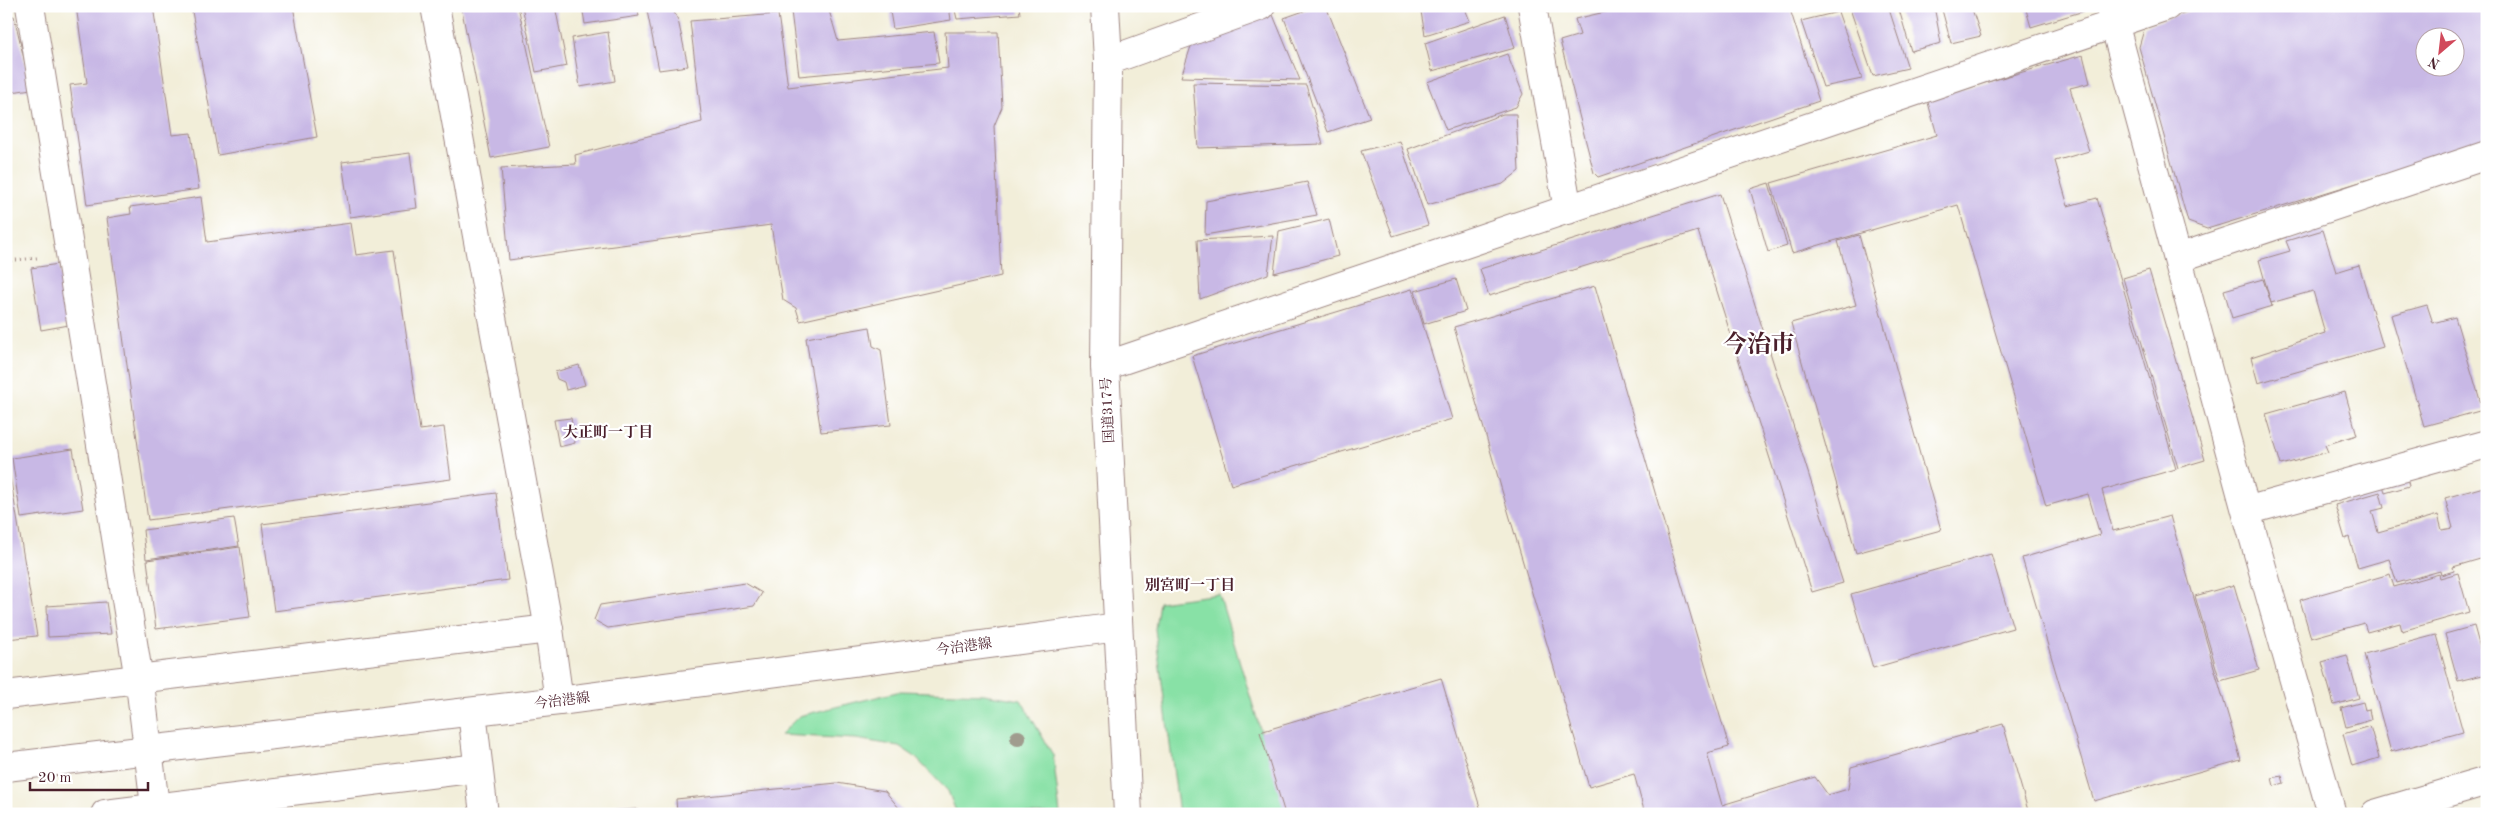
<svg xmlns="http://www.w3.org/2000/svg" width="2493" height="820" font-family="'Old Standard TT','Noto Serif JP',serif">
  <rect width="100%" height="100%" fill="#fff"/>
  <filter id="ink" filterUnits="userSpaceOnUse"><feTurbulence type="fractalNoise" baseFrequency=".02" numOctaves="2"/><feDisplacementMap in="SourceGraphic" scale="10" xChannelSelector="R" yChannelSelector="G"/><feConvolveMatrix kernelMatrix="1 2 1 2 8 2 1 2 1" color-interpolation-filters="sRGB"/></filter>
  <filter id="wash" filterUnits="userSpaceOnUse"><feTurbulence type="fractalNoise" baseFrequency=".0096" numOctaves="4" result="noise"/><feDisplacementMap in="SourceGraphic" scale="20" xChannelSelector="R" yChannelSelector="G"/><feGaussianBlur stdDeviation="1.12" result="paint"/><feColorMatrix in="noise" values="0 0 0 0 0 0 0 0 0 0 0 0 0 0 0 0 0 1.4 0 .05"/><feComposite in="paint" operator="in"/></filter>
  <g filter="url(#wash)">
    <rect width="100%" height="100%" fill="#f2eed9"/>
    <path fill="#88e1a6" stroke="#698068" d="M1219,594l67,220h-107l-24,-185 4,-27z
      M901,691l83,3 37,6 32,55 7,59h-103l-9,-23 -34,-35 -15,-10 -43,-7 -76,-4 19,-19z"/>
    <g id="blocks">
      <path fill="#c8b8e5" fill-rule="evenodd" d="M76,6h77l19,129 19,-2 8,56 -112,16 -17,-120 17,-2z
        M191,6h102l24,131 -99,18z
        M461,6h57l31,141 -58,11z
        M522,6h33l12,60 -31,6z
        M582,6h55l2,10 -54,8z
        M646,6h25l7,14 10,46 -29,4z
        M889,6h60l2,14 -58,9z
        M954,6h65l1,8 -63,5z
        M1318,6h8l44,112 -42,14 -44,-114z
        M1420,6h44l6,15 -45,14z
        M1631,6h158l30,95 -221,76 -4,-4 -34,-132 20,-6 -5,-16z
        M1849,6h39l20,62 -35,8z
        M1898,6h36l7,37 -30,8z
        M1941,6h30l10,30 -30,7z
        M2025,6h57l2,5 -53,16z
        M2204,6h283v137l-280,86 -19,-7 -49,-175 6,-21zM2426,38h30v30h-30z
        M828,7l10,34 96,-9 5,31 -140,13 -8,-65z
        M1838,12l24,67 -39,8 -22,-66z
        M778,14l10,73 160,-19 -3,-36h53l4,75 -8,19 7,150 -201,45 -4,-13 -13,-8 -12,-75 -262,35 -8,-92 75,-4 -1,-9 127,-33 -12,-101z
        M1273,15l27,65 -119,-3 13,-40z
        M1505,15l10,33 -83,23 -7,-28z
        M14,16l17,73 -25,4v-76z
        M608,32l7,49 -35,6 -8,-49z
        M1507,54l16,40 -7,13 -70,23 -19,-48z
        M2083,55l7,28 -20,5 19,63 -34,10 13,45 29,-8 79,271 -74,21 11,41 57,-15 71,244 -147,41 -72,-243 78,-23 -12,-41 -42,12 -88,-301 -166,48 -21,-70 166,-48 -10,-36z
        M1193,83l113,2 17,59 -125,4z
        M1503,114h13l3,57 -16,13 -76,21 -19,-56z
        M1400,141l28,84 -35,11 -32,-85z
        M410,153l7,55 -67,9 -8,-55z
        M1307,182l10,33 -112,20 1,-34z
        M1769,183l18,63 -19,6 -18,-63z
        M1720,194l123,389 -31,9 -114,-361 -209,65 -9,-27z
        M201,197l6,45 144,-19 5,32 38,-5 26,180 24,-3 7,52 -303,41 -41,-302 24,-4 -1,-7z
        M1329,219l9,37 -64,17 5,-42z
        M2323,230l13,42 23,-7 24,82 -125,36 -7,-26 74,-24 -12,-42 -42,12 -12,-43 31,-9 -4,-10z
        M1859,235l82,295 -85,23 -65,-230 65,-18 -18,-64z
        M1273,236l-5,38 -68,25 -3,-59z
        M59,264l10,61 -28,5 -10,-62z
        M2149,270l56,190 -27,8 -55,-190z
        M1456,279l10,32 -42,13 -9,-33z
        M2263,279l9,27 -40,12 -8,-28z
        M1595,286l134,461 -22,6 15,52 93,-28 13,18 20,-6 3,-22 152,-43 26,90h-384l-11,-40 -45,13 -135,-460z
        M1412,289l40,130 -221,66 -39,-129z
        M2427,305l6,18 22,-6 28,93 -59,16 -33,-111z
        M870,327l3,19 8,4 10,75 -70,7 -15,-94z
        M579,365l6,20 -19,5 -2,-8 -7,-3 -2,-7z
        M2345,392l12,43 -32,10 3,7 -47,13 -15,-51z
        M571,418l4,25 -16,4 -5,-27z
        M73,449l10,60 -62,9 -9,-60z
        M6,452l31,184 -31,3z
        M2407,478l2,8 -24,7 -2,-9z
        M2487,486v71l-34,10 1,4 -13,4 -1,-4 -43,12 -8,-24 -31,9 -9,-31 -4,2 -10,-34 45,-13 4,16 -12,3 6,21 60,-17 4,15 11,-2 -8,-30z
        M496,493l12,87 -234,31 -12,-87z
        M234,518l5,28 -93,13 -3,-29z
        M240,547l10,70 -94,12 -9,-69z
        M1991,554l22,74 -140,40 -22,-74z
        M2458,573l11,39 -67,19 -2,-8 -33,9 -3,-9 -53,15 -11,-38 90,-26 4,13 45,-13 1,4z
        M745,583l17,10 -8,13 -146,22 -14,-8 6,-15z
        M2234,585l25,85 -39,11 -25,-85z
        M106,602l5,32 -63,3 -1,-31z
        M2474,626l13,48 -29,7 -13,-47z
        M2436,635l27,97 -72,20 -27,-98z
        M2347,655l12,43 -25,7 -12,-43z
        M1441,678l41,136h-197l-25,-82z
        M2363,702l2,8 4,-1 2,11 -25,7 -5,-19z
        M2370,726l9,32 -27,8 -9,-32z
        M2282,776l2,7 -10,3 -2,-8z
        M837,783l48,8 19,23h-227l-1,-15z
        M637,809l1,5h-52v-2z"/>
    </g>
  </g>
  <g filter="url(#ink)">
    <use href="#blocks" fill-opacity="0" stroke="#9e8682" stroke-width="1"/>
    <g fill="none" stroke-linecap="round" stroke-linejoin="round">
      <g stroke="#9e8682" stroke-width="30">
        <path id="minor" d="M30,6l111,686 15,122
          M435,6l114,623 10,72
          M1532,6l36,204
          M2110,8l136,503 86,303
          M1108,61l153,-55
          M2178,258l309,-103
          M1105,366l1062,-360
          M2246,511l241,-67
          M472,712l12,102"/>
      </g>
      <g stroke="#9e8682" stroke-width="30">
        <path id="secondary" d="M2375,814l112,-33"/>
      </g>
      <g stroke="#9e8682" stroke-width="30">
        <path id="primary" d="M6,695l543,-66
          M6,767l553,-66 559,-74
          M105,814l373,-46"/>
      </g>
      <g stroke="#9e8682" stroke-width="30">
        <path id="trunk" d="M1105,6l3,55 -3,305 23,448"/>
      </g>
      <path stroke="#9e8682" stroke-width="3" stroke-dasharray="1 4" stroke-linecap="butt" d="M6,261l31,-3"/>
      <use href="#minor" stroke="#fff" stroke-width="28"/>
      <use href="#secondary" stroke="#fff" stroke-width="28"/>
      <use href="#primary" stroke="#fff" stroke-width="28"/>
      <use href="#trunk" stroke="#fff" stroke-width="28"/>
    </g>
    <circle fill="#a09c8e" cx="1018" cy="738" r="8"/>
  </g>
  <g text-anchor="middle" dominant-baseline="central" stroke-width="4.5" stroke-linejoin="round" paint-order="stroke">
    <g font-size="14" fill="#4a1f2b" stroke="#fff">
      <text transform="translate(1108 410) rotate(-93)">国道317号</text>
      <text transform="translate(964 647) rotate(-8)">今治港線</text>
      <text transform="translate(562 701) rotate(-7)">今治港線</text>
    </g>
    <g font-size="15" font-weight="bold" fill="#4a1f2b" stroke="#fff">
      <text x="608" y="433">大正町一丁目</text>
      <text x="1190" y="586">別宮町一丁目</text>
    </g>
    <g font-size="24" font-weight="bold" fill="#4a1f2b" stroke="#fff">
      <text x="1759" y="346">今治市</text>
    </g>
  </g>
  <rect width="2493" height="820" fill="none" stroke="#fff" stroke-width="25"/>
  <g transform="translate(2440 52) rotate(208)"><circle r="24" fill="#ffffff" stroke="#b7a5aa"/>
  <path d="M0-4L9 19L0 12L-9 19Z" fill="#d1495b"/>
  <text y="-8" font-size="14" font-weight="bold" text-anchor="middle" fill="#4a1f2b">N</text>
  </g>
  <path d="M30 782v8h118v-8" fill="none" stroke="#4a1f2b" stroke-width="2.5"/>
  <text x="38" y="782" font-size="15" fill="#4a1f2b" stroke="#ffffff" stroke-width="4" paint-order="stroke">20 m</text>
</svg>
